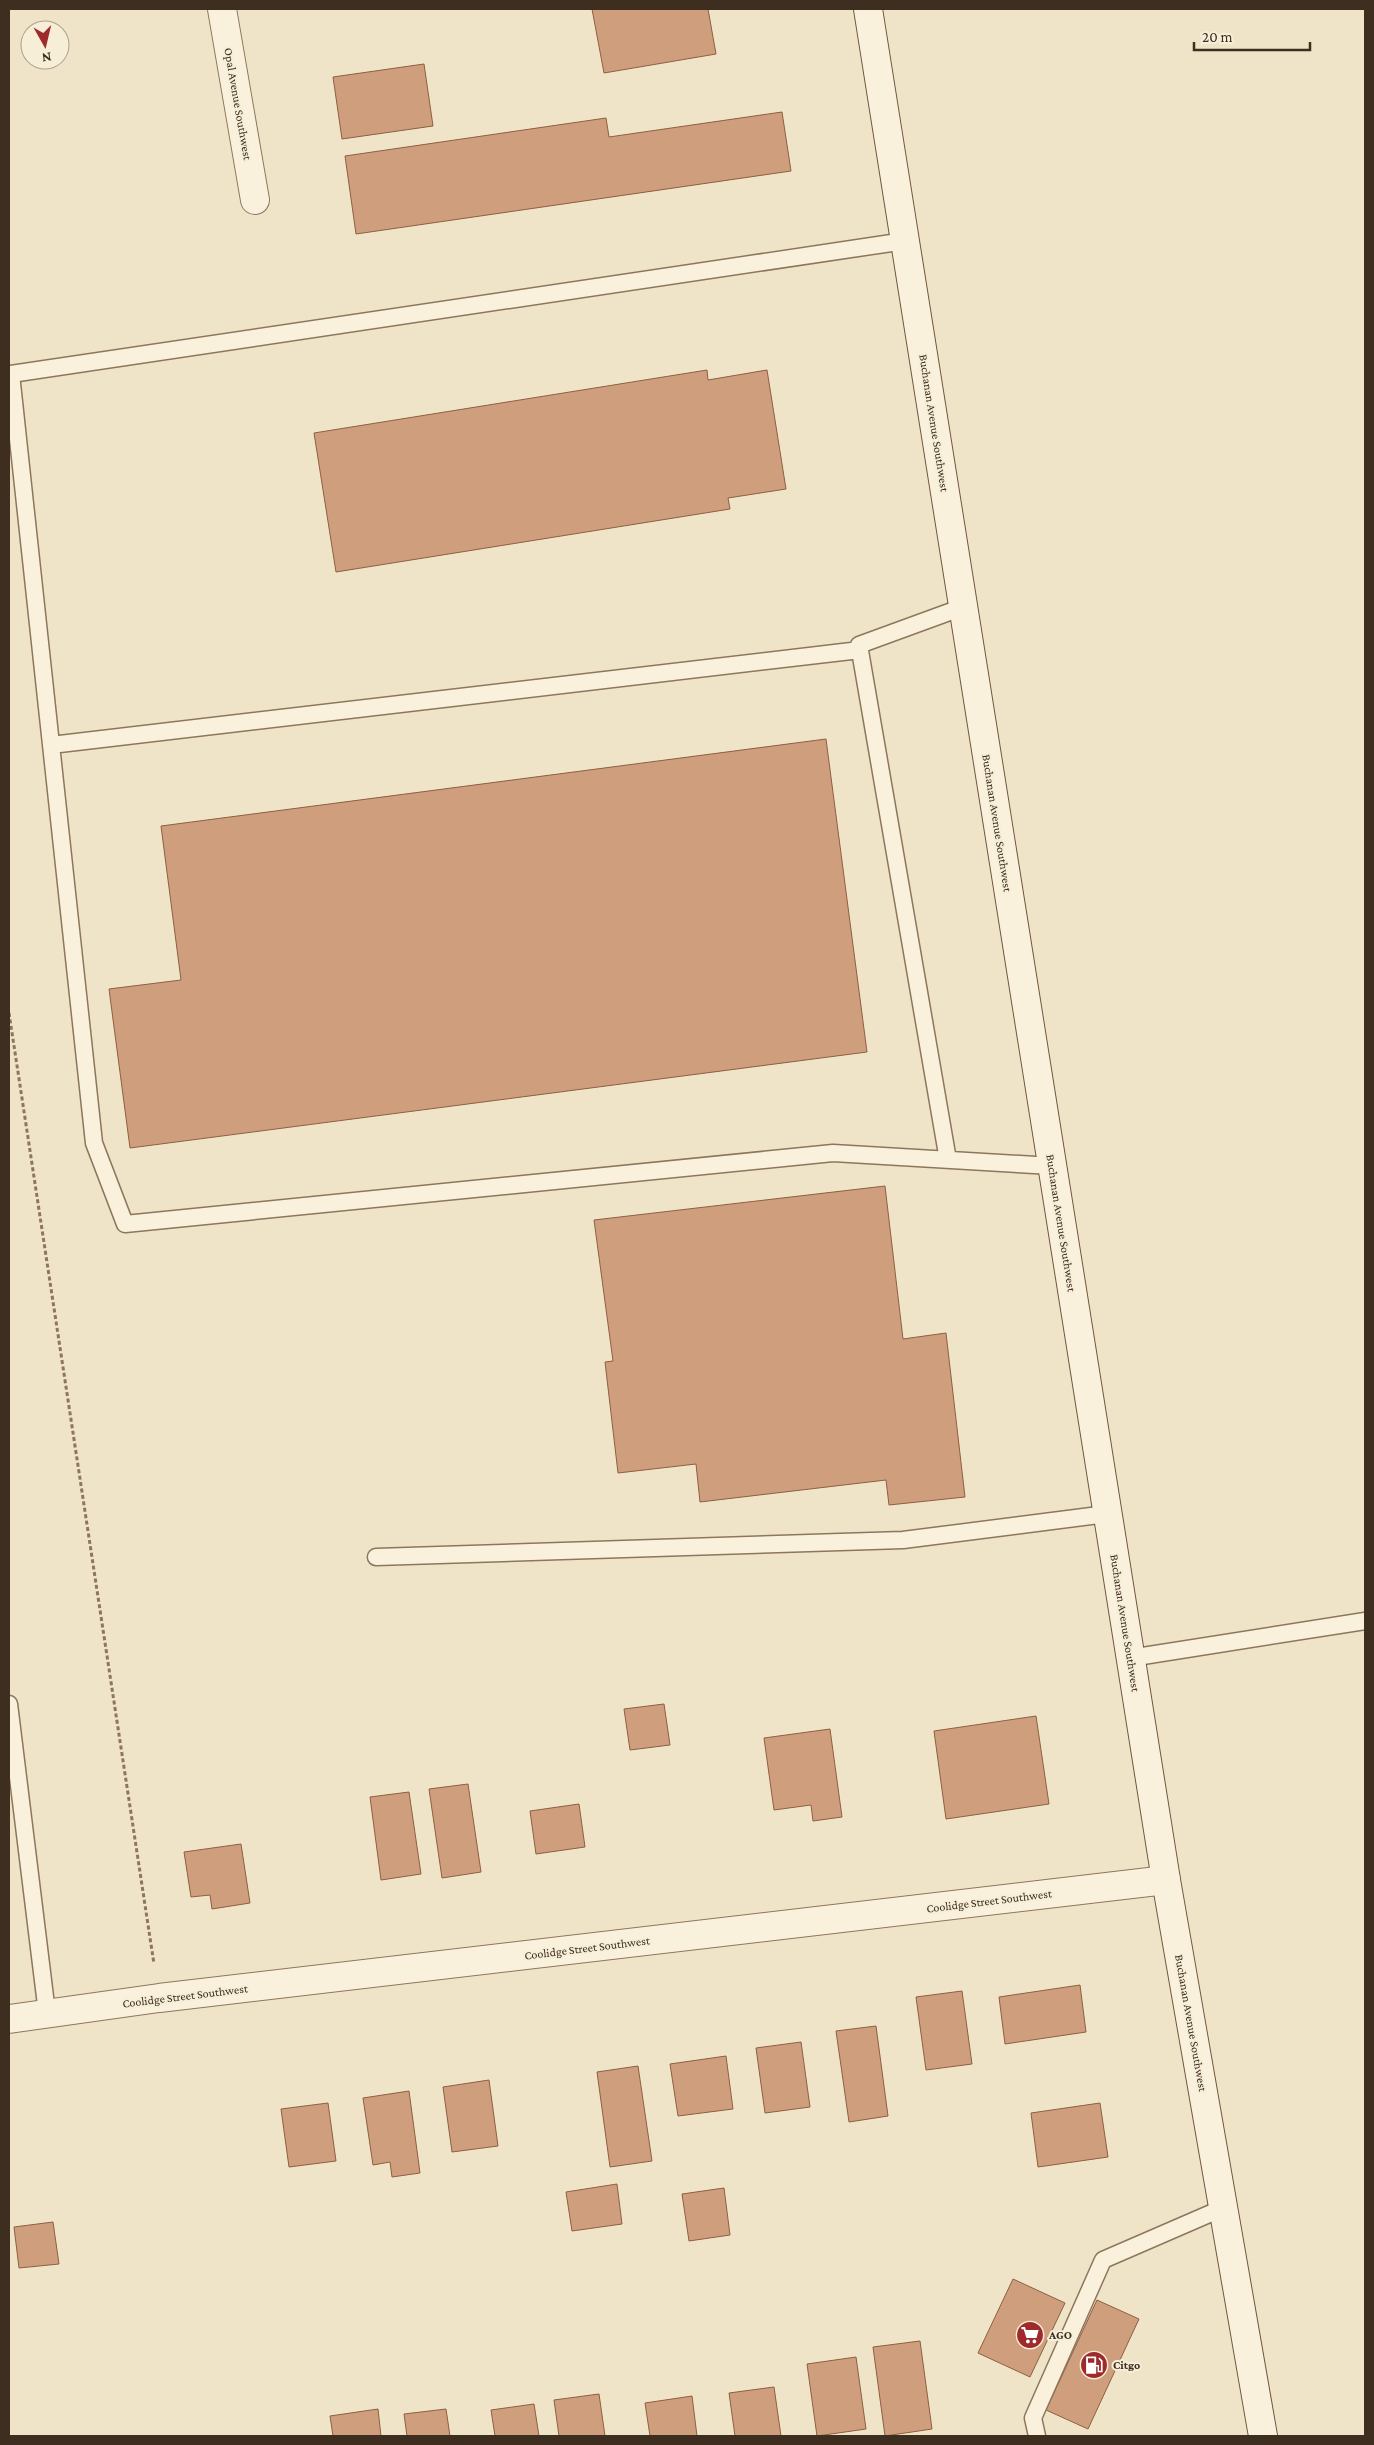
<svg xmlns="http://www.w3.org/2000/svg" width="1374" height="2445" font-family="'Crimson Pro',serif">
  <rect width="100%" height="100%" fill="#f0e4c8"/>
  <path fill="#cf9f7d" stroke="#8d5f41" d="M592,9h116l8,45 -112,19z
    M424,64l9,62 -91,13 -9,-62z
    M782,112l9,59 -435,63 -11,-78 261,-38 3,19z
    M707,370l1,10 59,-10 19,119 -58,9 2,11 -394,63 -22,-139z
    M826,739l41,313 -737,96 -21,-159 72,-9 -20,-154z
    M885,1186l18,153 43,-6 19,164 -76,8 -3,-25 -186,22 -4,-38 -78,9 -13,-111 8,-1 -19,-141z
    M664,1704l6,41 -40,5 -6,-41z
    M1036,1716l13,88 -103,15 -12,-88z
    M830,1729l12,88 -29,4 -2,-16 -37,5 -10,-72z
    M468,1784l13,88 -39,6 -13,-89z
    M409,1792l12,82 -40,6 -11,-83z
    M579,1804l6,43 -49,7 -6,-43z
    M241,1844l9,59 -38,6 -2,-14 -19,2 -7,-45z
    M1080,1985l6,47 -81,12 -6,-47z
    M962,1991l10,73 -46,6 -10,-73z
    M876,2026l12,90 -39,6 -13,-91z
    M801,2042l9,65 -45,6 -9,-65z
    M726,2056l7,53 -55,7 -8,-52z
    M638,2066l14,95 -42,6 -13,-95z
    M489,2080l9,66 -46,6 -9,-65z
    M409,2091l11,82 -28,4 -2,-15 -17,3 -10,-67z
    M328,2103l8,58 -47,6 -8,-58z
    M1100,2103l8,54 -70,10 -7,-54z
    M617,2184l5,40 -50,7 -6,-39z
    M724,2188l6,47 -41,6 -7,-47z
    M53,2222l6,42 -40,4 -5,-41z
    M1013,2279l52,24 -35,74 -52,-24z
    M1097,2300l42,19 -51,110 -42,-19z
    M920,2341l12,88 -47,7 -12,-89z
    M856,2357l10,72 -49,7 -10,-72z
    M774,2387l7,49h-46l-6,-43z
    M599,2394l6,42h-46l-5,-36z
    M692,2396l5,40h-47l-5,-33z
    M534,2404l5,32h-44l-4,-26z
    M378,2409l3,27h-48l-3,-20z
    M446,2409l4,27h-43l-3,-22z"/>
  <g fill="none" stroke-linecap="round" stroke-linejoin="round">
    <g stroke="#8d765c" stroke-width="19">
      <path id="lane" d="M905,241l-894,133 83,769 31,81 708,-71 219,13
        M51,745l809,-95
        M948,1160l-89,-515 104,-38
        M376,1557l527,-17 204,-26
        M1130,1658l235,-37
        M9,1704l38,309
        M1037,2436l-4,-18 70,-158 120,-52"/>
    </g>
    <g stroke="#8d765c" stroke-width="30">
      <path id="street" d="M222,9l33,191
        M9,2019l150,-21 1007,-118"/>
    </g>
    <g stroke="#6f573f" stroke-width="30">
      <path id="secondary" d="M868,9l298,1871 97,556"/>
    </g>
    <path stroke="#8d765c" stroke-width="3" stroke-dasharray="4 2.5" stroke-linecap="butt" d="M9,1013l145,951"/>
    <use href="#lane" stroke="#faf1dc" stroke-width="16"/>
    <use href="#street" stroke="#faf1dc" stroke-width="28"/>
    <use href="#secondary" stroke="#faf1dc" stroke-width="28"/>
  </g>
  <defs>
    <g id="supermarket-disc" transform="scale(1.4375)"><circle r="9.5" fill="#9e2a2b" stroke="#f7eed8"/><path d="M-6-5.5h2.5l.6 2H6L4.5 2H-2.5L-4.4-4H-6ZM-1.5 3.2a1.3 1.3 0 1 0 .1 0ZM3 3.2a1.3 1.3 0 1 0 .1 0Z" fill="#fff"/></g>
    <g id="fuel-disc" transform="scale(1.4375)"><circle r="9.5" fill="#9e2a2b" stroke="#f7eed8"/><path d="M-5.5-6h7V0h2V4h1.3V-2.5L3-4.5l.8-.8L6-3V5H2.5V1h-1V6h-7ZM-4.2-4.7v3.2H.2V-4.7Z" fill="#fff"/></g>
  </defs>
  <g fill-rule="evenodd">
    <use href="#supermarket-disc" x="1030" y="2335"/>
    <use href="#fuel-disc" x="1094" y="2365"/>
  </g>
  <g text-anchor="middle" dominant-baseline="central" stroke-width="4" stroke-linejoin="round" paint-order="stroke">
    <g font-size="12" fill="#3d2e20" stroke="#f7eed8">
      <text transform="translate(238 104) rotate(80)">Opal Avenue Southwest</text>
      <text transform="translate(934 423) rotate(81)">Buchanan Avenue Southwest</text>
      <text transform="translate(997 823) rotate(81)">Buchanan Avenue Southwest</text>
      <text transform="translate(1061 1223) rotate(81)">Buchanan Avenue Southwest</text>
      <text transform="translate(1125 1623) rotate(81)">Buchanan Avenue Southwest</text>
      <text transform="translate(989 1901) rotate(-7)">Coolidge Street Southwest</text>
      <text transform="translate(587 1948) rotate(-7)">Coolidge Street Southwest</text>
      <text transform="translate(185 1996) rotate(-7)">Coolidge Street Southwest</text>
      <text transform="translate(1191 2023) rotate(80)">Buchanan Avenue Southwest</text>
    </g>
    <g font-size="12" font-weight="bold" fill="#3d2e20" stroke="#f7eed8" text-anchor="start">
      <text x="1049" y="2335">AGO</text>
      <text x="1113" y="2365">Citgo</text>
    </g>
  </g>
  <rect width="1374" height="2445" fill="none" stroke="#3d2e20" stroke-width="20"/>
  <g transform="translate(45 45) rotate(172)"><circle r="24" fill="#f7eed8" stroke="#ada18e"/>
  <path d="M0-4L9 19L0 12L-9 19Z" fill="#9e2a2b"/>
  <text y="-8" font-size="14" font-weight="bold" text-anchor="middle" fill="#3d2e20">N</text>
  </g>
  <path d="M1194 42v8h116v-8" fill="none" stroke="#3d2e20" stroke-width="2.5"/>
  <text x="1202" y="42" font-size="15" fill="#3d2e20" stroke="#f7eed8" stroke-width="4" paint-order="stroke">20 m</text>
</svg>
